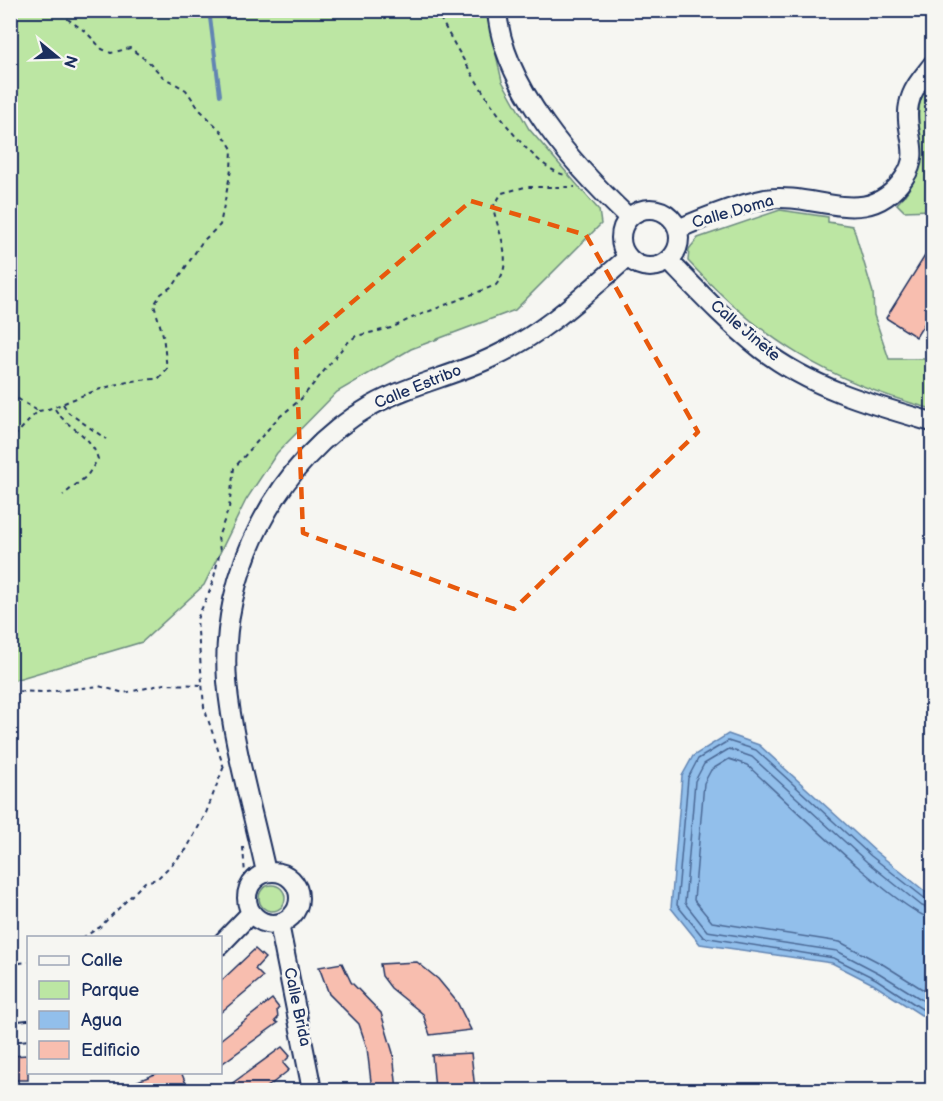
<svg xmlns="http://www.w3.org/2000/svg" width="943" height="1101" font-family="'Balsamiq Sans',sans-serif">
  <rect width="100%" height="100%" fill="#f6f6f2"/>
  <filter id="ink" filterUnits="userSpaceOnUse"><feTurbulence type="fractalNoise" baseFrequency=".0167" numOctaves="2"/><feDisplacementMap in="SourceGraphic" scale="12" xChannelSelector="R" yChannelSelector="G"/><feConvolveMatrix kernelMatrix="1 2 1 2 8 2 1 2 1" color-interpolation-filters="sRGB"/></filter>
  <g filter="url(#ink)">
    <path fill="#bce6a3" stroke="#6c8a80" stroke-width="1.5" d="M11,10l475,1 16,70 27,48 70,81 2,14 -86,86 -104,39 -74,43 -60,61 -31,47 -42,85 -62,57 -131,39z
      M932,79v131l-28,1 -7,-7c46,-46 2,-87 35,-125z
      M780,210l48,7v5l25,4 20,67 1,22 15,44h43v50c-104,-28 -171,-69 -244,-148l1,-12 9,-11z
      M259 898a13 13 0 1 1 26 0a13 13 0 1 1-26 0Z"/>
    <path fill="#92bfeb" stroke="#6285b3" stroke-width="1.5" d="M728,734l31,11 116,106 57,46v118h-11l-48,-31 -41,-21 -132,-19 -29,-36 11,-132 11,-20z"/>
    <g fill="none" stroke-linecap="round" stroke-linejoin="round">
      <path stroke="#4b6996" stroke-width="1.5" d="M932,901l-5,-1 -56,-44 -115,-106 -28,-9 -30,18 -10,19 -11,127 26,32 131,21 42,21 46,30h10
        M932,909l-10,-3 -55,-44 -115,-105 -23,-8 -25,15 -9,17 -10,122 22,28 130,20 42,22 45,28 8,1
        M932,918c-28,-1 -156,-127 -185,-153l-18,-6 -18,11 -7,13 -10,117 18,22 128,20 44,23 43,27 5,1"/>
      <path stroke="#6285b3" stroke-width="4" d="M209,10l11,85"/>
    </g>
    <path fill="#f8beaf" stroke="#1b2f5e" stroke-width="1.5" d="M933,243v67l-17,27 -30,-19z
      M255,949l10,9 -10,11 8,8 -43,36v-31z
      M417,962l21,17 19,23 14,28 -41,5 -7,-21 -32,-26 -9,-12 -2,-12z
      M342,963l9,19 30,31 12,40 4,37h-25l-5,-42 -8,-24 -30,-30 -10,-27z
      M272,999l7,9 -2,2 1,8 -3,3 3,2 -58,42v-25z
      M282,1047l8,9 -7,7 6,7 -20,16 -7,4h-39z
      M471,1053l4,37h-40l-3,-35z
      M28,1055v25h-18v-24z
      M160,1072h21l6,14 -7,4h-64z"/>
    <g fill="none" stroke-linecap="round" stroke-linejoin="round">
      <g stroke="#1b2f5e" stroke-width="22">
        <path id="minor" d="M497,10c5,76 79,158 132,208
          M621 238a29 29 0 1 1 58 0a29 29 0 1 1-58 0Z
          M678,229c25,-11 61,-25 87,-30 52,-8 102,33 139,-21 19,-27 -1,-46 5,-74 3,-16 14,-27 23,-39
          M669,261c29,30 59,62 92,88 50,39 112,56 171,73
          M247 898a26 26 0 1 1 52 0a26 26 0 1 1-52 0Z
          M266,872c-13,-60 -34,-130 -39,-191 -8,-107 50,-222 144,-275 39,-22 83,-30 122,-49 52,-24 92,-63 135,-100
          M279,924l33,166
          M220,945l31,-32
          M10,1032l18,-2"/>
      </g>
      <path stroke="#1b2f5e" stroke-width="2" stroke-dasharray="4.5 4.5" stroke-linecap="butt" d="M436,10c22,42 83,154 129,165
        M10,394l28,17 -28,30
        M63,404l6,9 37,26
        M55,409c14,22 35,23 43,50l-11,17 -24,19
        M38,411c15,-2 23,-7 36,-12 26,-11 56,-20 84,-20l9,-10 -4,-34 -9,-30 7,-11 13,-9 28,-43 18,-17 11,-55 1,-21 -11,-18 -22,-22 -13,-19 -23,-13 -13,-14 -20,-15 -19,5 -9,-4 -16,-17 -31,-22
        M10,691l35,1 54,-6 25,7 40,-9 39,1
        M224,768l-20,-61 -7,-88 15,-33 8,-35 -2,-14 11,-29 5,-40 43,-49 24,-20 45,-55 10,-8 35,-8 21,-10 84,-33c19,-24 2,-52 -3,-78l9,-14 23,-6h50
        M243,847l2,28 8,1
        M82,938l18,-11 45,-45 12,-3 29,-29 20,-37 18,-47
        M10,964l18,-2"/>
      <use href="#minor" stroke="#f6f6f2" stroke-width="18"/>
    </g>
  </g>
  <path fill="none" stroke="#e8590c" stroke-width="4.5" stroke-dasharray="12 8" stroke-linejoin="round" d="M471,201l115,34 112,197 -184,177 -211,-76 -7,-183z"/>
  <g text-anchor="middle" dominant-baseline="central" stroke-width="6" stroke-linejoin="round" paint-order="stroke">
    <g font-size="16" fill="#1b2f5e" stroke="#f6f6f2">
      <text transform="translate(733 212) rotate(-16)">Calle Doma</text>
      <text transform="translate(745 331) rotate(40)">Calle Jinete</text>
      <text transform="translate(418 387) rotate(-22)">Calle Estribo</text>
      <text transform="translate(297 1007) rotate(78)">Calle Brida</text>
    </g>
  </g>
  <rect width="943" height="1101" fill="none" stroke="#f6f6f2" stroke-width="36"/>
  <rect x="18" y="18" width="907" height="1065" fill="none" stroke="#1b2f5e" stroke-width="2" filter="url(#ink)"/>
  <rect x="27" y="936" width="195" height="138" fill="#f6f6f2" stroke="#9ea6b7" stroke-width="1.5"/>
  <rect x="39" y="956" width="30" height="9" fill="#f6f6f2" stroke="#9ea6b7" stroke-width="1.5"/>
  <text x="81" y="966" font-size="18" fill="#1b2f5e">Calle</text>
  <rect x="39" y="981" width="30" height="18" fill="#bce6a3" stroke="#9ea6b7" stroke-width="1.5"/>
  <text x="81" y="996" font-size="18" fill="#1b2f5e">Parque</text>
  <rect x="39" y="1011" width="30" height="18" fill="#92bfeb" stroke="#9ea6b7" stroke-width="1.5"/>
  <text x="81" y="1026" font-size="18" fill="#1b2f5e">Agua</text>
  <rect x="39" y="1041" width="30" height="18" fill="#f8beaf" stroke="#9ea6b7" stroke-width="1.5"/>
  <text x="81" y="1056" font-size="18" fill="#1b2f5e">Edificio</text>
  <g transform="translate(57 57) rotate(109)" stroke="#f6f6f2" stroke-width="4.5" paint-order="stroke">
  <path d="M0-4.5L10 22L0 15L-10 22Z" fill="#1b2f5e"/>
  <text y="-9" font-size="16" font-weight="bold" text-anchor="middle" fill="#1b2f5e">N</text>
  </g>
</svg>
